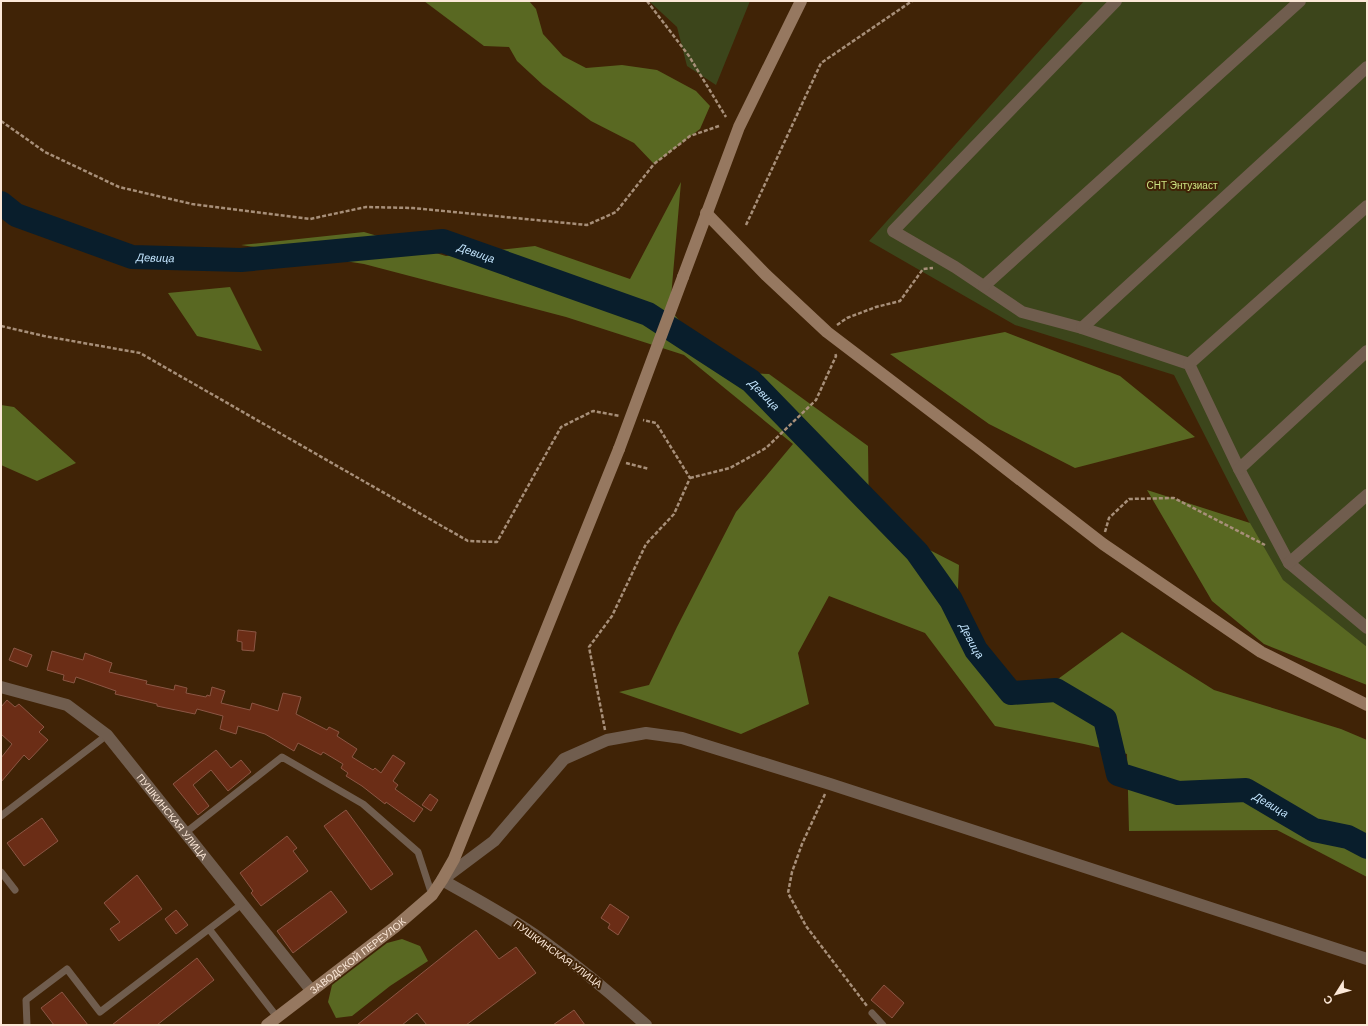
<svg xmlns="http://www.w3.org/2000/svg" width="1368" height="1026" font-family="Helvetica,sans-serif">
  <rect width="100%" height="100%" fill="#402306"/>
  <path fill="#3c451b" d="M649,1h101l-34,84 -29,-19 -10,-39z
    M1084,1h283v651l-87,-69 -106,-208 -159,-50 -146,-84z"/>
  <path fill="#596822" d="M424,1h105l7,8 7,25 20,22 23,12 36,-3 35,5 39,21 14,15 -10,23 -46,35 -20,-21 -43,-22 -48,-36 -26,-24 -8,-14 -25,-1z
    M681,182l-11,127 50,63 49,2 99,72 1,73 90,46 -3,69 72,67 94,-69 92,58 127,39 26,11v137l-90,-47 -148,1 -2,-77 -43,-10 -89,-18 -70,-93 -96,-37 -31,57 11,51 -68,30 -122,-42 30,-7 28,-58 59,-115 57,-68 -109,-89 -118,-38 -202,-53 -123,-19 123,-13 82,24 89,-10 95,33z
    M230,287l32,64 -65,-15 -29,-43z
    M1005,332l115,44 75,61 -120,31 -86,-44 -99,-70z
    M1,405l13,2 62,56 -39,18 -36,-16z
    M1147,490l103,33 33,57 84,67v38l-103,-41 -52,-43z
    M402,939l18,7 8,15 -38,25 -38,30 -16,2 -8,-16 4,-17 55,-42z"/>
  <g fill="none" stroke-linecap="round" stroke-linejoin="round">
    <path stroke="#091e2c" stroke-width="24" id="s1" d="M1,203l15,12 116,42 109,3 202,-19 205,73 103,67 166,171 34,48 25,50 35,43 45,-3 49,29 13,55 60,19 68,-3 68,40 34,7 19,10"/>
  </g>
  <path fill="#6b2d16" stroke="#8b5644" d="M238,630l18,2 -2,19 -12,-1v-8l-5,-1z
    M14,648l18,7 -5,12 -18,-7z
    M52,651l31,9 2,-7 27,10 -3,9 38,9 -1,3 28,6 1,-5 12,3 -1,5 20,4 1,-2 3,1 2,-9 13,4 -4,12 29,7 2,-7 26,8 5,-18 18,4 -5,17 31,16 2,-3 10,5 -2,4 20,13 -5,8 21,13 2,-2 6,5 12,-18 12,8 -12,18 5,4 -3,4 28,20 -9,13 -28,-20 -1,2 -23,-18 -16,-10 2,-3 -7,-5 2,-4 -20,-12 -2,3 -23,-12 -4,8 -29,-17 -27,-8 -2,8 -16,-5 3,-13 -26,-7 -2,5 -38,-8v-2l-42,-10 1,-3 -40,-14 -2,6 -11,-3 1,-5 -17,-5z
    M7,700l8,7 4,-3 25,23 -5,5 9,8 -19,20 -5,-5 -23,27v-24l11,-14 -11,-10v-27z
    M216,750l15,18 10,-8 10,12 -23,19 -17,-21 -18,15 16,21 -11,9 -25,-31z
    M430,794l8,6 -7,11 -9,-6z
    M346,810l47,64 -22,16 -47,-64z
    M42,818l16,23 -34,25 -17,-23z
    M287,836l10,12 -4,3 15,20 -47,35 -10,-13 2,-2 -13,-18z
    M137,875l25,34 -43,32 -9,-12 10,-7 -16,-19z
    M331,891l16,21 -54,41 -16,-22z
    M610,904l19,13 -11,18 -10,-7 2,-4 -9,-6z
    M176,910l12,15 -12,9 -11,-15z
    M476,930l23,29 17,-12 20,26 -70,52h-39l-10,-12 -15,12h-45z
    M197,958l17,22 -57,45h-45z
    M884,985l20,18 -12,15 -21,-18z
    M62,992l26,33h-34l-13,-17z
    M574,1010l11,15h-32z"/>
  <g fill="none" stroke-linecap="round" stroke-linejoin="round">
    <path stroke="#a78f79" stroke-width="2.5" stroke-dasharray="4 2" stroke-linecap="butt" d="M647,1l42,55 37,61
      M1,121l44,31 74,35 73,17 118,15 56,-12 47,1 174,17 29,-13 38,-48 36,-28 29,-10
      M746,225l75,-162 91,-62
      M837,325l10,-7 29,-11 24,-6 23,-32 10,-1
      M1,326l43,10 96,17 328,188 29,1 64,-115 32,-16 27,5
      M626,463l23,6
      M690,478l40,-10 36,-20 50,-48 20,-44 -1,-3
      M1105,532l4,-14 20,-19 45,-1 91,47
      M605,730l-16,-83 23,-31 34,-72 28,-30 16,-36 -34,-55 -13,-3
      M825,794l-23,50 -10,28 -4,21 18,33 61,80"/>
    <path stroke="#705d4e" stroke-width="7" d="M1,816l106,-81
      M185,833l97,-76 81,47 55,48 14,43
      M1,872l14,18
      M209,929l33,-25
      M872,1013l11,12
      M27,1025l-1,-25 41,-31 33,43 109,-83 68,88"/>
    <g stroke="#705d4e" stroke-width="12">
      <path d="M1116,1l-223,230 62,36 67,45 60,16 107,36 50,105 50,94 78,65"/>
      <path d="M984,286l316,-285"/>
      <path d="M1082,328l285,-261"/>
      <path d="M1189,364l178,-158"/>
      <path d="M1239,469l128,-118"/>
      <path d="M1289,563l78,-68"/>
      <path id="s2" d="M1,687l66,18 40,30 204,255"/>
      <path d="M646,1025c-33,-30 -68,-59 -104,-85 -32,-23 -66,-41 -100,-60l52,-39 70,-82 43,-19 39,-7 36,5 148,46 537,175"/>
    </g>
    <g stroke="#967860" stroke-width="12">
      <path d="M706,213l60,62 61,57 151,115 125,97 158,108 106,53"/>
      <path d="M683,277l56,-150 62,-126"/>
      <path id="s3" d="M267,1025l128,-98 37,-32 10,-15 12,-21 165,-410"/>
    </g>
    <path stroke="#967860" stroke-width="12" d="M619,449l64,-172"/>
  </g>
  <g text-anchor="middle" dominant-baseline="central" stroke-width="4" stroke-linejoin="round" paint-order="stroke">
    <g font-size="10" fill="#cce382" stroke="#402306">
      <text x="1182" y="185">СНТ Энтузиаст</text>
    </g>
    <g font-size="10" fill="#fce8d8" stroke="#402306">
      <text stroke="none"><textPath href="#s2" startOffset="223">ПУШКИНСКАЯ УЛИЦА</textPath></text>
      <text transform="translate(558 954) rotate(36)">ПУШКИНСКАЯ УЛИЦА</text>
      <text stroke="none"><textPath href="#s3" startOffset="114">ЗАВОДСКОЙ ПЕРЕУЛОК</textPath></text>
    </g>
    <g font-size="11" font-style="italic" fill="#c2e4fd" stroke="#402306">
      <text stroke="none"><textPath href="#s1" startOffset="490">Девица</textPath></text>
      <text stroke="none"><textPath href="#s1" startOffset="166">Девица</textPath></text>
      <text stroke="none"><textPath href="#s1" startOffset="814">Девица</textPath></text>
      <text stroke="none"><textPath href="#s1" startOffset="1138">Девица</textPath></text>
      <text stroke="none"><textPath href="#s1" startOffset="1522">Девица</textPath></text>
    </g>
  </g>
  <rect width="1368" height="1026" fill="none" stroke="#fce8d8" stroke-width="4"/>
  <g transform="translate(1336 994) rotate(233)" stroke="#402306" stroke-width="3" paint-order="stroke">
  <path d="M0-3L7 15L0 10L-7 15Z" fill="#fce8d8"/>
  <text y="-6" font-size="11" font-weight="bold" text-anchor="middle" fill="#fce8d8">С</text>
  </g>
</svg>
